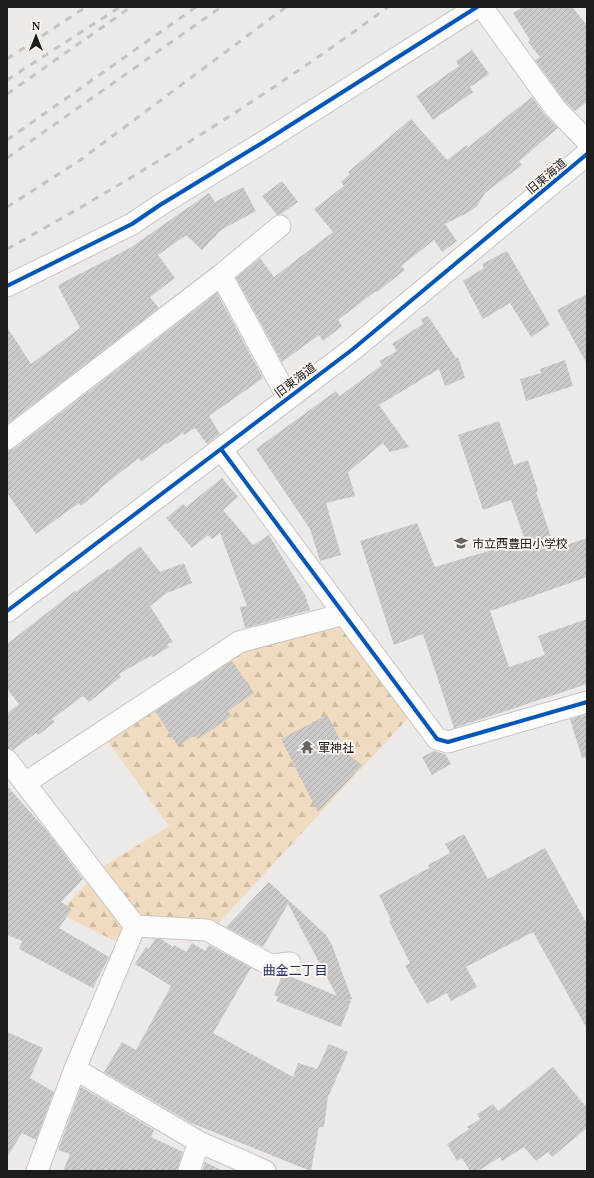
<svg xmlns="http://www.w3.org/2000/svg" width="594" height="1178" font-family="'Noto Serif','Noto Sans JP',serif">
  <defs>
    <pattern id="forest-firs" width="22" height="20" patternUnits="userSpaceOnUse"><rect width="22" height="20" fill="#f0dac0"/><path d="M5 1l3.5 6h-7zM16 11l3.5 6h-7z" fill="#cdbba4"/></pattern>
    <pattern id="building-hatch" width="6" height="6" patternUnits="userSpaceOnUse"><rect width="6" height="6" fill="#cccac8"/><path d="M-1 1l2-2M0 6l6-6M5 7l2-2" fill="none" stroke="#afadab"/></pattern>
  </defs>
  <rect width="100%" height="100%" fill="#ece9e6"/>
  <path fill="url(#forest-firs)" d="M338,625l70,93 -194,210 -81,-15 -18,28 -56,-28 42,-45 68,-42 -64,-89 135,-92z"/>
  <path fill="url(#building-hatch)" d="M523,7h49l15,18v77l-12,9 -11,-11 -29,-40 5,-3 -12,-15 2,-2 -17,-27z
    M472,50l17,24 -19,13 3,5 -40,28 -17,-24 43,-30 -3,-5z
    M532,97l13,18 13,13 -39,33 3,4 -37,28 -8,13 -8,6 -24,12 12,17 -15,11 -8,-12 -33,26 4,4 -28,22 -1,-1 -38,29 4,6 -1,1 -18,14 -4,-6 -37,27 -46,-84 24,-20 14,19 59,-45 -19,-23 30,-23 -3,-4 9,-8 -2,-2 63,-53 36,41 20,-15 1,2z
    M282,181l16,21 -17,12 -4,1 -15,-19z
    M243,187l13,24 -35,19 -19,20 -16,-15 -28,20 17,23 -25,19 9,11 -152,116v-97l24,37 49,-36 -22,-42 2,-2 70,-36 79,-55 6,9z
    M507,251l43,74 -19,12 -21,-34 -27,16 -20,-38 21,-13 -2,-4z
    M217,293l46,85 -54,38 11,18 -13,10 -12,-16 -11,7 -1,-2 -16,11 -1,-1 -25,19 -2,-4 -40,31 1,1 -19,16 -2,-3 -43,31 -29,-41v-42l7,-2z
    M587,294v70l-30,-54z
    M428,316l28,42 2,-1 7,21 -20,8 -6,-17 -60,36 30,42 -19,5 -7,-9 -35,29 7,24 -29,7 15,52 -21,6 -10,-32 -54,-80 80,-58 4,5 42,-31 -3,-4 18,-10 -5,-7 31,-20 -2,-5z
    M565,360l8,26 -47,15 -6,-22 21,-6 -1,-4z
    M499,421l15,44 14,-5 10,31 -2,1 19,57 32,-11v39l-97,34 19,56 36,-12 -7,-19 49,-17v65l-133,44 -31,-94 -29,11 -34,-104 57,-18 18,44 90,-27 -14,-40 -28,10 -25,-75z
    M222,478l16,19 -15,13 30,35 16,-10 36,60 5,15 -65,18 -5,-21 7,-1 -27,-73 -8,6 -4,-4 -16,13 -26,-30 17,-14 3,3z
    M140,546l20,26 24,-9 8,20 -25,10 -17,13 23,36 -6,2 2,3 -16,10 -1,-2 -33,19 2,3 -32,25 -6,-6 -31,23 3,3 -17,13 -2,-2 -23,17 -6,-2v-35l12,-9 -12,-15v-45l68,-53 1,1 32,-23 1,1z
    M232,661l22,32 -26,18 4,5 -34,23 -4,-4 -16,11 -23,-35z
    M587,714v43l-5,1 -12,-39z
    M327,715l13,24 -7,4 29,22 -15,17 -29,30 -37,-73z
    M434,751l11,3 6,10 -19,11 -10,-18z
    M7,786l40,45 36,48 -22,23 11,7 -13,19 50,29 -16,31 -74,-39 3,-8 -15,-6z
    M464,834l24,45 57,-31 42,76v105l-54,-97 -67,35 11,20 -26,14 -4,-8 -20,11 -22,-38 5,-3 -21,-42 2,-1 -12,-25 50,-27 -1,-3 22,-12 -5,-9z
    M269,882l57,53 6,10 20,54 -4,1 3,1 -10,26 -65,-26 2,-4 -4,-2 8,-19 5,-1 50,21 -49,-92 -25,43 -37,-20z
    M155,939h6l12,8 1,-2 12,7 6,-9 13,8 4,-6 42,23 -38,65 80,44 5,-14 19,6 12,-25 19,8 -19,43h-1l-4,32h-5l-8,44 -120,-48 -87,-51 18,-30 14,8 35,-64 -36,-22 11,-17 3,2z
    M7,1032l36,16 -13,30 24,14 -18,48 -14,-7 -15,24z
    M553,1067l34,41v20l-35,29 -4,-5 -12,9 -12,-14 -22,14 -2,-4 -22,14h-8l-8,-13 -5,3 -10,-17 22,-15 -2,-2 13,-8 -3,-5 16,-10 5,7z
    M81,1087l73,43 -3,7 32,15 -6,19h-114l7,-17 -12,-4z
    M205,1162l18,9h-21z"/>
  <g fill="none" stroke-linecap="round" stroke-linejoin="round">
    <g stroke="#c7c5c3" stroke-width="23">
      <path id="street" d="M482,7l73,101 32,33
        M280,226l-59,49 67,123
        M7,286l125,-62 28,-19 102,-62 215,-136
        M7,439l214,-164
        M221,449l216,290 11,3 139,-40
        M7,760l128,166 72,4 63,35 20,-2
        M25,783l214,-141 105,-28
        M75,1069l60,-143
        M37,1171l38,-102 124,73 66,29
        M189,1171l10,-29"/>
    </g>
    <g stroke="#c7c5c3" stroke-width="24">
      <path id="secondary" d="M7,611l346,-262 234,-195"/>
    </g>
    <use href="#street" stroke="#fcfcfb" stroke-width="21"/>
    <use href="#secondary" stroke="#fcfcfb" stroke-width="22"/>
    <path stroke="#c4c4c3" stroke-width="3" stroke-dasharray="7 7" stroke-linecap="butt" d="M7,59l79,-52
      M7,80l113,-73
      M7,94l124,-87
      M7,140l189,-133
      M7,158l214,-151
      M7,207l72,-46 207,-154
      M7,249c132,-73 260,-153 381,-242"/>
    <g stroke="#fbf6f1" stroke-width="6">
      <path id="cycleway" d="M7,286l125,-62 28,-19 102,-62 215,-136
        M221,449l216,290 11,3 139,-40
        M7,611l346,-262 234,-195"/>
    </g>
    <use href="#cycleway" stroke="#0057b8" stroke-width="4"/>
  </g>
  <defs>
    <g id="school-bare" transform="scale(1.08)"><path d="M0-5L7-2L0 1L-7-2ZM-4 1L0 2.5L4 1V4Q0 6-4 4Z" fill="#666462" stroke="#fbf6f1" stroke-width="2.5" paint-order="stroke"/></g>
    <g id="temple-bare" transform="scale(1.08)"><path d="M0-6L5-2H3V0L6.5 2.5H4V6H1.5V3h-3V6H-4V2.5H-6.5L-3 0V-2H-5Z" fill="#666462" stroke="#fbf6f1" stroke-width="2.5" paint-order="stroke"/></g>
  </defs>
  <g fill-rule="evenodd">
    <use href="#school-bare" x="461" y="543"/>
    <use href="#temple-bare" x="307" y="747"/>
  </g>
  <g text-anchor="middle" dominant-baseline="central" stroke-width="4" stroke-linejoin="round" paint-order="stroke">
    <g font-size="12" fill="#1e1d1b" stroke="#fbf6f1">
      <text transform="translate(546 176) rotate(-40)">旧東海道</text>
      <text transform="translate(295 380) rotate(-37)">旧東海道</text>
    </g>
    <g font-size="12" fill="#1e1d1b" stroke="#fbf6f1" text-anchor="start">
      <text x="472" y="543">市立西豊田小学校</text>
      <text x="318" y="747">軍神社</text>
    </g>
    <g font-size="13" fill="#252b64" stroke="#fbf6f1">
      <text x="295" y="970">曲金二丁目</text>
    </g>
  </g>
  <rect width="594" height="1178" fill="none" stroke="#1e1d1b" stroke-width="16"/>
  <g transform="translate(36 36)" stroke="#fbf6f1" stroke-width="3" paint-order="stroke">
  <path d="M0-3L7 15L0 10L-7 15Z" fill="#1e1d1b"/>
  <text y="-6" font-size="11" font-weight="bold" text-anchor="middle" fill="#1e1d1b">N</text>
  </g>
</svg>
